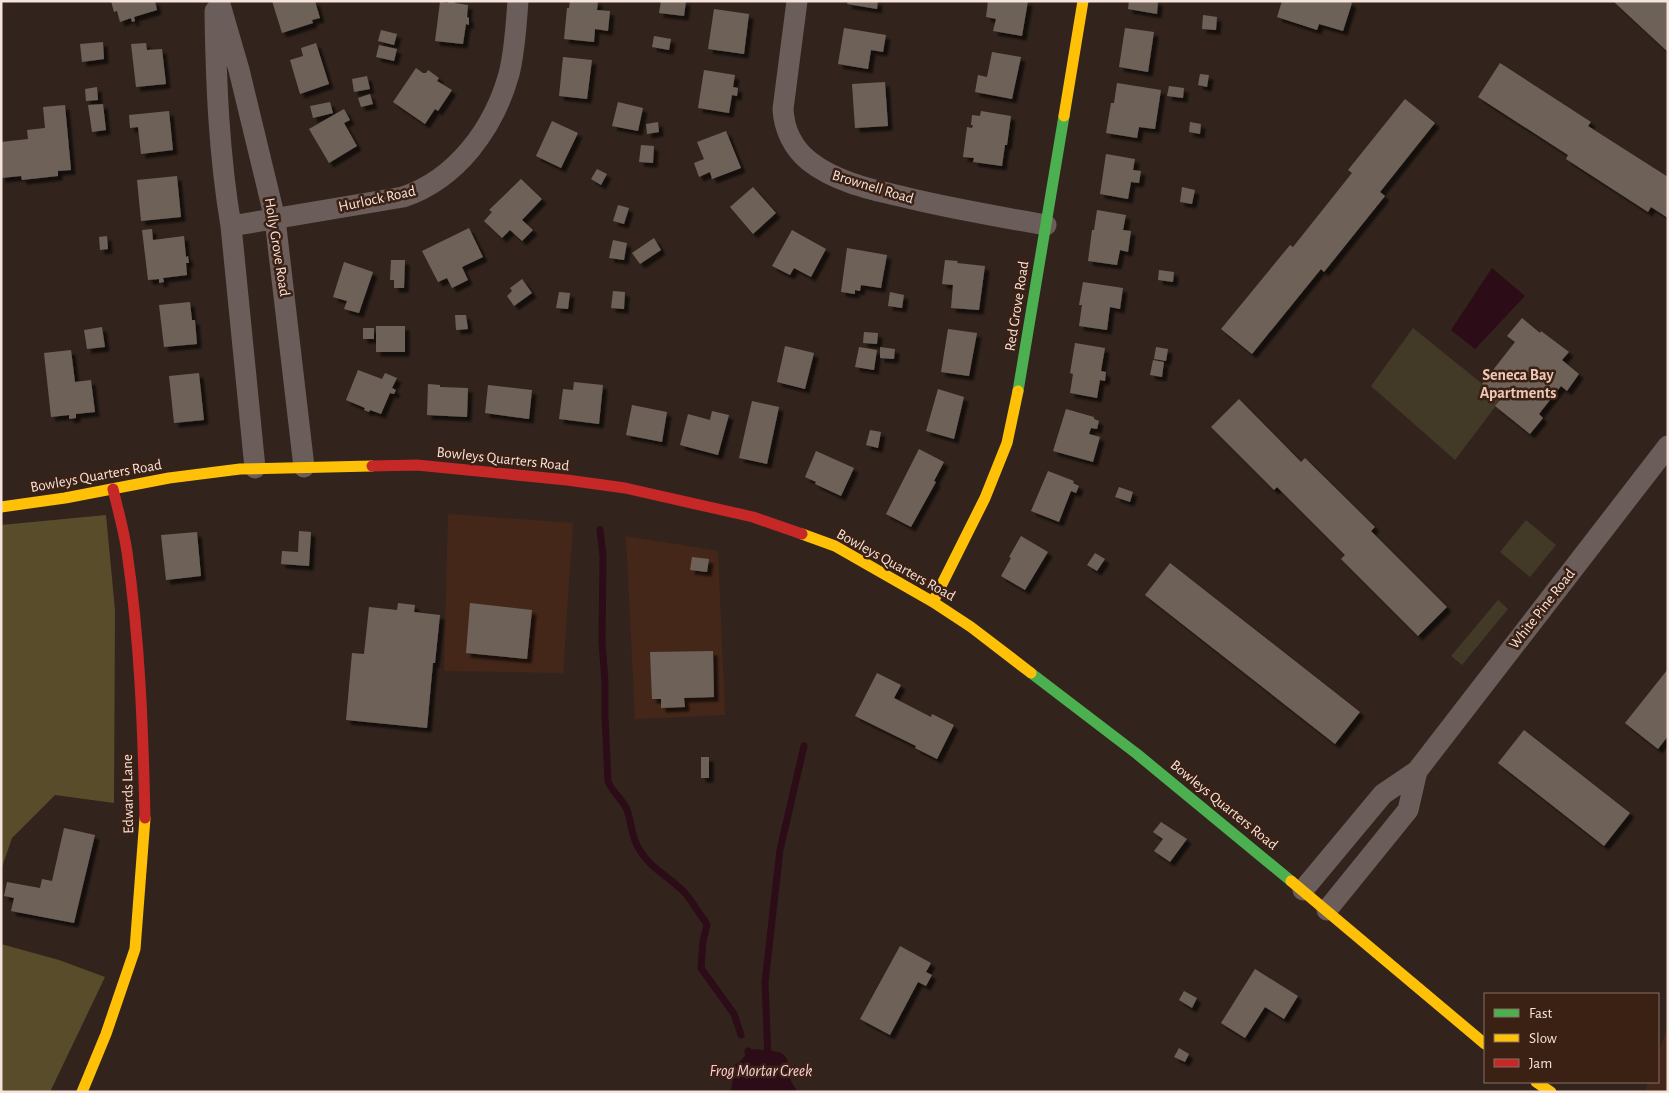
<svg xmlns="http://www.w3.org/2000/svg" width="1669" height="1093" font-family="'Alegreya Sans',sans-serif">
  <defs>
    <filter id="shadow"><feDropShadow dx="4.5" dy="4.5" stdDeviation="1" flood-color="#0009"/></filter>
  </defs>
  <rect width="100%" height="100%" fill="#32241d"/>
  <path fill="#452719" d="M448,514l125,9 -10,150 -119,-2z
    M626,536l92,15 7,164 -90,4z
    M1668,1025v67h-23l3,-10h10v-28z"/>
  <path fill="#423a27" d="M1413,328l88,71 -46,61 -84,-74z
    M1526,520l30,25 -26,32 -30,-25z
    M1498,600l10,9 -46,56 -11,-9z"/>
  <path fill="#594c2b" d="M106,515l9,95 -1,193 -59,-8 -43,43 -11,32v-345z
    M1,944l58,16 46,17 -55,115h-49z"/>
  <path fill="#2c0c17" d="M1492,268l33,28 -50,53 -24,-19z
    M753,1049c9,1 20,1 28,4 10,6 7,16 9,25 2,6 5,9 8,14h-68l2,-6 2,-21c9,-4 11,-12 19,-16z"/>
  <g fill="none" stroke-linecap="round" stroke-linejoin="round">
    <path stroke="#2c0c17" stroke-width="7" d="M600,530l3,26 -1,86 3,40v35l3,64c4,12 15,18 19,29 5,13 3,23 11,37 10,20 32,30 47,46 7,8 13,19 20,28l2,4 -4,16 -2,27 33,46 7,21
      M748,1051v1
      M768,1060l-3,-78 15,-132 24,-104"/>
  </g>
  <path fill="#6e6259" filter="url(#shadow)" d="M111,1h44l2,9 -23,7 1,4 -3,1 -1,-4 -11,4 -3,-11 -3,1z
    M272,1h43l5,17 -8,2 1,3 -31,10z
    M448,1h8l-1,2 13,2 -1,12 2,1v7l-3,-1 -3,20 -28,-3 5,-39 8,1z
    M570,1h28l-1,9 13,1 -2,20 -13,-2 -1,13 -30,-3 3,-31h2z
    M661,1h25l-2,15 -25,-3z
    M848,1h30l-1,8 -30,-5z
    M988,1h40l-6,35 -29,-5 3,-12 -10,-2z
    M1129,1h29l-1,13 -29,-5z
    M1282,1h66l4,2 -9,28 -24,-7 -2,6 -40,-13z
    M1613,1h55v51z
    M714,9l35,5 -5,40 -36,-5z
    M1203,15l14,2 -1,13 -14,-1z
    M844,28l42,7 -3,17 -12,-2 -3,19 -30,-5z
    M1125,28l29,4 -6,40 -29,-5z
    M381,30l16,4 -3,11 -16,-4z
    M654,36l17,3 -2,11 -17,-3z
    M103,42l1,17 -22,3 -2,-18z
    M146,43l1,7 15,-1 4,35 -30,3 -5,-43z
    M316,43l13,41 -29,10 -10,-34 13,-4 -2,-8z
    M379,45l18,4 -3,12 -18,-4z
    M992,52l29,5 -9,42 -37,-7 3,-17 9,2z
    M563,57l29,3 -5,39 -28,-3z
    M1500,63l91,59 -3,4 80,51v41l-17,-11 -3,5 -82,-53 2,-4 -90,-58z
    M416,68l7,5h3l2,-3 11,8 -2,3 15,9 -14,21 -3,-2 -10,15 -32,-22z
    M704,70l31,5 -2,12 5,1 -1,8 -5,-1 -3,18 -31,-5z
    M1200,74l9,1 -2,12 -9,-2z
    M367,76l3,13 -16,3 -2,-13z
    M885,82l3,44 -33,2 -3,-44z
    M1117,83l44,7 -6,39 -16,-2 -2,11 -31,-5 5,-30h3z
    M1169,86l15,2 -1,10 -16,-2z
    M97,87l1,13 -12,1 -1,-12z
    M370,94l3,10 -12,3 -3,-9z
    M1405,99l30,24 -55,69 5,4 -61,76 -3,-3 -69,85 -31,-25 69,-84 3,2 59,-74 -4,-3z
    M330,102l3,11 -20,5 -3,-12z
    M618,102l25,6 -5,23 -26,-5z
    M103,104l3,26 -14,2 -4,-27z
    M65,105l6,65 -13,1v5l-36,4 -1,-4 -20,2v-36l27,-3 -1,-9 18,-2 -2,-21z
    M344,109l6,11 -6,3 13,23 -28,17 -20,-34z
    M169,111l4,39 -32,4 -3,-27 -8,1 -1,-13z
    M981,111l30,5 -4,29h-2l-3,21 -29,-4 1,-4 -11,-1 4,-30 5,1 1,-3h-2l1,-10 8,1z
    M552,121l26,12 -17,35 -25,-12z
    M658,122l1,10 -12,2 -1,-10z
    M1190,122l11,2 -1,10 -11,-2z
    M726,131l15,37 -29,11 -2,-7 -11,5 -5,-14 10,-4 -7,-17z
    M641,145l13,1 -1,17 -14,-1z
    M1106,154l29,5 -2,11 8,1 -2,12 -8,-1 -3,17 -28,-5z
    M597,169l10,5 -6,11 -10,-6z
    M177,176l4,41 -40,4 -4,-41z
    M521,179l21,20 -20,21 11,10 -11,11 -12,-11 -8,8 -18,-17 8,-9 -3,-2z
    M753,187l23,26 -23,21 -23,-27z
    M1182,187l13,3 -3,14 -12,-2z
    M618,205l11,3 -5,16 -11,-3z
    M1097,210l29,5 -3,15 8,1 -3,21 -8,-2 -3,15 -29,-4 4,-31h2z
    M469,228l14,29 -21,10 6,13 -16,8 -5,-10 -9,4 -16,-31z
    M152,229l1,11 31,-4 2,21 2,-1 1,7h-3l1,12 -24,3 1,4 -5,1v-4l-11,1 -6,-50z
    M792,230l34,19 -15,28 -17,-9 -4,7 -18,-9z
    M107,236l1,13 -8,1 -1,-13z
    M654,238l7,12 -21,14 -8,-11z
    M613,240l14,3 -3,17 -15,-2z
    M847,248l40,7 -6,33 -20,-3 -1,6 -5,-1v4l-14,-2z
    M391,260h14l-1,28h-10v-8h-4z
    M945,260l13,1 -1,2 28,3 -6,44 -28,-2 2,-23 -11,-1z
    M344,262l29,10 -14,41 -15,-4 3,-8 -14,-4z
    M1159,270l15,2 -1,10 -15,-2z
    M522,279l10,14 -18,13 -7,-10 5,-5 -2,-3z
    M1083,282l40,6 -3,21 -10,-2 -3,23 -28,-4 3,-21h-3z
    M613,291l12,1 -1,17 -13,-1z
    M559,292l11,1 -2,16 -12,-1z
    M890,292l14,3 -2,13 -14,-2z
    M190,302l2,18h3l2,24 -33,3 -5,-42z
    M455,315h11l2,14 -12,1z
    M1522,318l18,15 1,-2 28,21 -7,8 17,14 -12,17 -6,-5 -22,28 4,4 -13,16 -35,-28 6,-7 -19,-15 33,-42 -8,-6z
    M376,326h29v26h-29z
    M102,327l3,20 -18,2 -3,-19z
    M363,328h11v11h-11z
    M948,329l29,4 -8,43 -28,-4z
    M864,332l14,1 -1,11 -14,-1z
    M1075,343l30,5 -4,23 5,1 -1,9 -5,-1 -3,18 -27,-5 3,-19 -3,-1z
    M785,346l29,7 -9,36 -28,-7z
    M859,347l18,3 -3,20 -19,-3z
    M880,347l15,2 -1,10 -14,-1z
    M1156,347l12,2 -2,12 -12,-2z
    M71,350l4,32 16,-2 4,32 -19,2v4l-7,1v-4l-18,2 -7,-64z
    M1153,360l11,2 -2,15 -12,-2z
    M358,370l24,9 3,-6 12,5 -5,10 4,2 -2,4 -4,-1 -9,21 -11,-4 -1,2 -5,-2 1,-2 -19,-8z
    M199,373l5,47 -30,3 -5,-47z
    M574,382l29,3 -4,39 -40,-5 4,-30 10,1z
    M428,384l12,1v2l28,1 -1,29 -40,-2z
    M488,385l44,5 -3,29 -44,-6z
    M938,389l26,8 -10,42 -28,-8z
    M1239,399l62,63 4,-4 70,69 -4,4 76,76 -29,29 -77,-77 4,-4 -68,-68 -3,3 -63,-63z
    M752,401l27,6 -12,57 -28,-6z
    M632,405l35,7 -5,30 -36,-7z
    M1066,409l28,8v2l5,2 -2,8 -6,-1 -2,6 11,3 -7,25 -40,-11z
    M712,411l17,4 -11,40 -38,-10 8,-31 22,6z
    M870,430l11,2 -3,16 -12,-3z
    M919,449l25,13 -10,19 2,1 -25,45 -25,-13z
    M816,451l38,17 -13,28 -26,-12 1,-2 -11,-5z
    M1048,471l26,10 -1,2 6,3 -3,7 -5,-2 -12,31 -28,-11z
    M1119,487l14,5 -3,10 -15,-5z
    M299,531l12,1 -2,34 -28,-2 1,-13 16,1z
    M197,532l4,44 -35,4 -5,-45z
    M1021,536l27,16 -23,38 -24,-14 10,-18 -2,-1z
    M1095,553l10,6 -8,12 -10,-6z
    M692,557l17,2 -2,13 -17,-2z
    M1170,563l190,149 -25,32 -190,-149z
    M398,603l17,2 -1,7 26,3 -5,48h-2l-6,65 -81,-8 6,-67 12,1 5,-47 28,3z
    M470,603l62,7 -5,49 -61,-6z
    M713,651l1,46 -30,1 1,9 -24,1v-9h-9l-2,-47z
    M1668,669v67l-10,13 -33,-26z
    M877,673l24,12 -7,13 37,19 1,-3 22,11 -17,34 -22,-11 1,-2 -61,-30z
    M1524,730l106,83 -26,33 -106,-83z
    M701,757h8v21h-8z
    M1161,822l26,17 -17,23 -16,-11 9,-12 -10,-7z
    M64,828l31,7 -21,88 -63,-12 3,-13 -10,-2 3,-14 33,6 2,-9 10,2z
    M900,946l31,17 -5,9 6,3 -6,11 -8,-4 -28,53 -30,-16z
    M1255,969l43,27 -14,23 -19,-12 -20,31 -24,-15z
    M1184,991l13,7 -5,10 -13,-8z
    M1179,1048l10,6 -4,8 -11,-5z"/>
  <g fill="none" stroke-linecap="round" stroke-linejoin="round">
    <path stroke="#6b5d5a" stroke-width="21" d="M219,1l20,69 36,149 29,248
      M797,1l-14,108c1,20 10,39 26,52 28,22 65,29 99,37 46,11 92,19 138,27
      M215,11c1,72 4,144 16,215l24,242
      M231,226l172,-29c54,-18 91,-69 106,-123 6,-24 7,-49 9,-73
      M1303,890l80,-96 34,-23 251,-325
      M1327,910l81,-100 9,-39"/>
    <path stroke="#4caf50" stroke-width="11" d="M1018,391l46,-275
      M1031,673l106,81 154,127"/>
    <path stroke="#ffc107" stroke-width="11" d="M1064,116l19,-115
      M1,507l64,-9 104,-20 71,-9 132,-3
      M802,534l33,12 98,56 38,25 60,46
      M933,602l52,-104 22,-55 11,-52
      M1291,881l194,163
      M1536,1082l15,10
      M82,1092l24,-58 29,-85 10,-131"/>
    <path stroke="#c62828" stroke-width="11" d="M372,466l45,-1 150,15 58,8 128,29 49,17
      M113,489c5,21 11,42 14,63 13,89 16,177 18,266"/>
  </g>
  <g text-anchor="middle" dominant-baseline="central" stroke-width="5" stroke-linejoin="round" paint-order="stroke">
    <g font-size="15" fill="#f6e3db" stroke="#3b2114">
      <text transform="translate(873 187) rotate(17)">Brownell Road</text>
      <text transform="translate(377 199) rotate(-12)">Hurlock Road</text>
      <text transform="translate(277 247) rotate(81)">Holly Grove Road</text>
      <text transform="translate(1017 306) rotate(-81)">Red Grove Road</text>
      <text transform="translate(503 459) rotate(6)">Bowleys Quarters Road</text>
      <text transform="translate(96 476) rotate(-10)">Bowleys Quarters Road</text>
      <text transform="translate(896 565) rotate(29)">Bowleys Quarters Road</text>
      <text transform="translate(1542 609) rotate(-52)">White Pine Road</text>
      <text transform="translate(128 794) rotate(-91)">Edwards Lane</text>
      <text transform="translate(1224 805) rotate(39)">Bowleys Quarters Road</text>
    </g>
    <g font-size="16" font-weight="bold" fill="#ebc8b7" stroke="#3b2114">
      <text x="1518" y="375">Seneca Bay<tspan x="1518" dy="18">Apartments</tspan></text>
    </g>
    <g font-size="16" font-style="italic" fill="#fcd0db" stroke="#3b2114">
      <text x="761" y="1071">Frog Mortar Creek</text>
    </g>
  </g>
  <rect width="1669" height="1093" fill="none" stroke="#f6e3db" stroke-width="5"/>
  <rect x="1484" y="993" width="175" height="90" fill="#3b2114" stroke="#866f64"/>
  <rect x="1494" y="1009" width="25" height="8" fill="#4caf50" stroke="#866f64"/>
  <text x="1529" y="1018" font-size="15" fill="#f6e3db">Fast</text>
  <rect x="1494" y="1034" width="25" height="8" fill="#ffc107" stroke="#866f64"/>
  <text x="1529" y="1043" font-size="15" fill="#f6e3db">Slow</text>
  <rect x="1494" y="1059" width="25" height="8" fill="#c62828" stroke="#866f64"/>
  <text x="1529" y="1068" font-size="15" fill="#f6e3db">Jam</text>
</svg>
